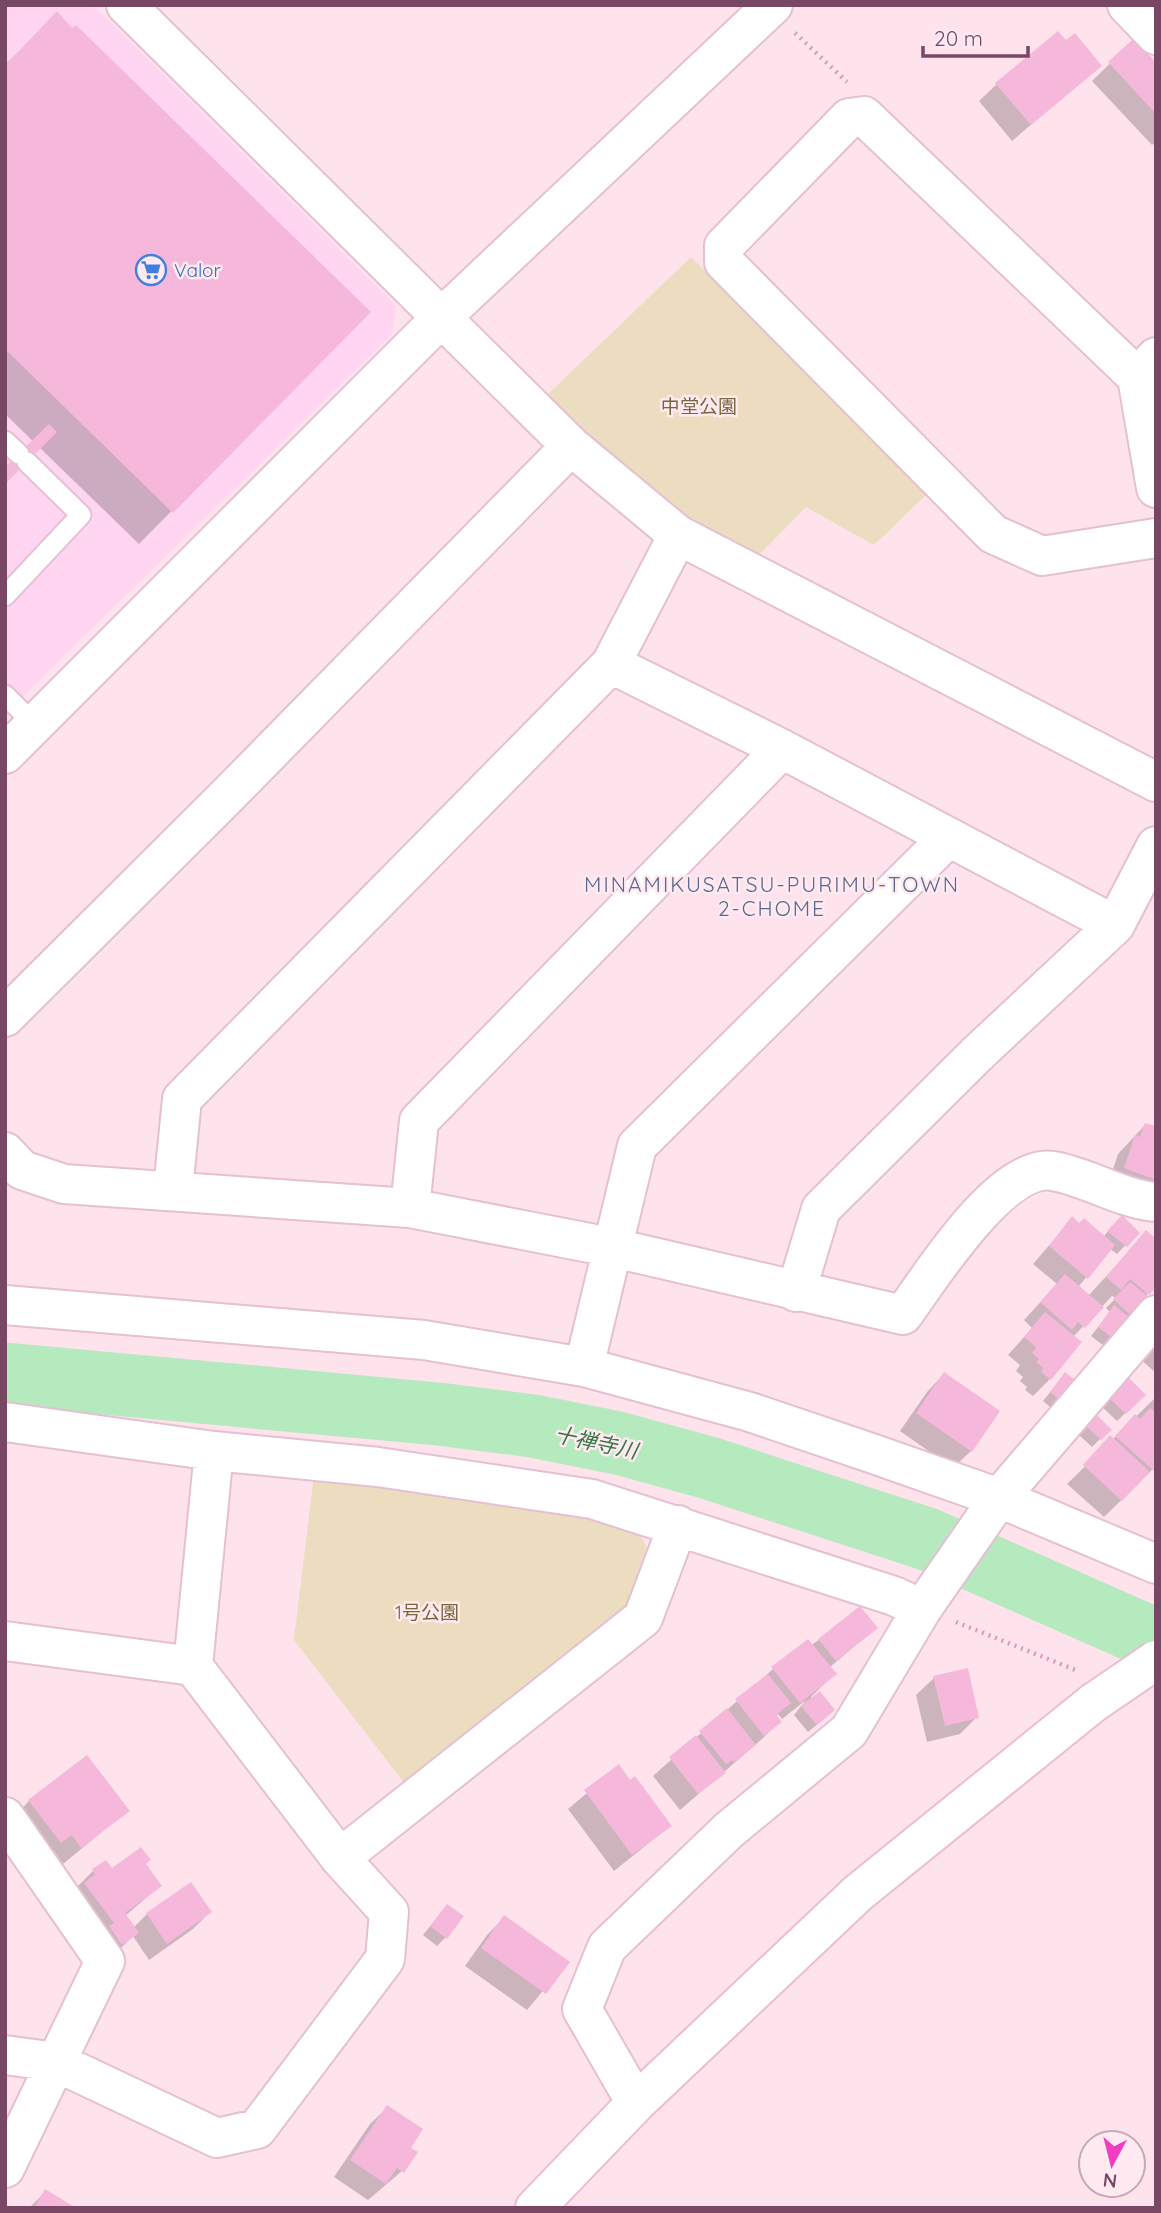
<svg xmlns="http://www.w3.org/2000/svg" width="1161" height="2213" font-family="Quicksand,'Noto Sans JP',sans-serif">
  <rect width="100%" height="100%" fill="#fee2ec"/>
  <path fill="#ffd5f1" d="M5,5h88l303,301 -4,28 -387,380z"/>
  <path fill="#ecdcc0" d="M691,257l238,235 -55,53 -68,-38 -48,49 -94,-50 -22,-16 -96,-94z
    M314,1475l264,40 60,16 13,24 -14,37 -16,25 -216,167 -111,-144z"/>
  <path fill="#0003" d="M57,14l311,298 -229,232 -134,-130v-349z
    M1133,41l23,24v77l-4,3 -60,-64z
    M1100,66l-88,75 -33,-40 18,-17z
    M1145,1125l11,3v76l-48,-19 10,-31z
    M1072,1219l6,6 25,12 11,-12 23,8 -20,21 -7,-5 -32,38 10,9 58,-63 10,51 -52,62 -13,-10 19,-24 -4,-4 10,-10 -4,-2 -39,41 -23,42 -17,17 -8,-6 2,-3 -7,-6 3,-4 -7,-6 4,-6 -12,-10 24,-27 -8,-8 33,-36 -24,-20z
    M1156,1344v29l-15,-13z
    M944,1374l27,77 -18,17 -53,-37 27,-39z
    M1065,1374l-6,25 -9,8 -7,-6z
    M1126,1378l18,17 -27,26 -17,-16z
    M1156,1397v69l-52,51 -37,-33z
    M1085,1422l24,8 -17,17 -16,-15z
    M876,1628l-47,40 5,6 -23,23 14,21 -17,14 -14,-17 12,-15 -24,19 -4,-5 -3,3 4,5 -17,17 -82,71 -27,-34 120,-107 46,-29z
    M934,1678l43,39 -17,17 -33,8 -11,-47z
    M618,1767l52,59 -56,45 -46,-62z
    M29,1801l98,10 -64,53 -9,-13 -11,8 -31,-40z
    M145,1864l15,22 -35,30 8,12 14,-14 44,-29 19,27 -17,17 -44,31 -16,-24 -14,14 -43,-62 17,-17z
    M447,1906l-2,32 -8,8 -14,-11z
    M504,1918l63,44 -40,48 -62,-44 22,-31z
    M388,2107l21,41 -7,23 -34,29 -34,-23 36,-53z
    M46,2191l26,17h-43z"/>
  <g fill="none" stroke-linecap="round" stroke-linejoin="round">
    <path stroke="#b5e9be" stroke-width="63" d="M5,1374l433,40 95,12 85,17 91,25 218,71 229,101"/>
  </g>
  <path fill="#f5b8db" d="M57,11l15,17 4,-3 295,287 -198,201 -168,-164v-283z
    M1058,31l8,9 9,-7 27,33 -71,59 -36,-42z
    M1133,39l23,23v52l-48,-52z
    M49,424l8,8 -52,52v-17z
    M1145,1123l11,3v54l-32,-12 11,-33 5,2z
    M1122,1215l18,18 -13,14 -20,-16z
    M1072,1216l7,7 5,-5 31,27 -27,34 -39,-33z
    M1146,1230l10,9v48l-7,8 -19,-16 -9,11 -15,-13z
    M1065,1274l39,33 -19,21 -7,-6 -6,8 -32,-28z
    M1130,1282l20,16 -17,19 -20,-18z
    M1114,1305l17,14 -17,20 -16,-12z
    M1045,1312l37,30 -31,38 -10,-8 2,-4 -7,-6 3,-3 -7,-6 4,-6 -12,-10z
    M944,1372l56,39 -28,41 -56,-39z
    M1065,1372l10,8 -15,20 -10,-8z
    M1126,1375l20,20 -20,19 -19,-18z
    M1150,1408l6,5 -2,58 -39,-35 20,-22 5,5z
    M1094,1412l18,18 -11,10 -18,-17z
    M1110,1435l40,37 -28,29 -39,-36z
    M860,1606l18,22 -42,33 -18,-22z
    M808,1639l29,35 -37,29 -29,-36z
    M968,1668l11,50 -34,8 -12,-50z
    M768,1674l23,29 -15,12 6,7 -18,14 -29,-37z
    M820,1691l15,19 -18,15 -16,-19z
    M727,1708l29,37 -22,17 -2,-2 -6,4 -27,-33z
    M696,1735l30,38 -28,21 -29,-37z
    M87,1755l43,56 -49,37 -9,-13 -11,8 -33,-43z
    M619,1764l11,16 5,-4 37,50 -40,29 -48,-65z
    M141,1847l10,13 -5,4 16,22 -37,27 14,20 -17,12 -13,-19 5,-3 -30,-40 11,-9 -3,-5 14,-9 6,8z
    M191,1882l21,30 -45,32 -21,-31z
    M447,1904l17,12 -17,23 -17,-13z
    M504,1915l66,47 -24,32 -65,-46z
    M387,2105l36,24 -12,19 7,4 -14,21 -7,-5 -11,16 -36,-24z
    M45,2189l31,19h-42z"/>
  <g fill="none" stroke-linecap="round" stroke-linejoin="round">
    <g stroke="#e5c0d2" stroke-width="23">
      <path id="lane" d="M5,441l14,13
        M5,596l76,-81 -54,-53
        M5,695l29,29"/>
    </g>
    <g stroke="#e5c0d2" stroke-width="42">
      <path id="street" d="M126,5l445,441 107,89 478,247
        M1127,5l29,30
        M1156,357l-19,20 19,111
        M1137,377l-273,-261 -15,2 -125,128v16l269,272 49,22 114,-18
        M611,664l171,85 333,176
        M5,754l436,-436 332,-313
        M5,1017l223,-222 343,-349
        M5,1152l17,18 42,14 346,24 200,39 293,68c26,-36 99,-153 150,-144 32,5 68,28 103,31
        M173,1190l9,-91 429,-435 67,-129
        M410,1208l9,-87 363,-372
        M796,1292l25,-83 156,-155 138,-129 41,-79
        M5,1305l419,35 160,27 166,45 121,41 128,45 157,66
        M584,1367l53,-221 311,-308
        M5,1422l209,29 164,16 214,32 302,97 28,13
        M5,1641l188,25
        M5,1817l100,144 -100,207
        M340,1858l303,-240 35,-93
        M5,2055l51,7 161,76 40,-9 128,-170 4,-47 -49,-54 -147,-192 21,-215
        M636,2103l-54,-94 25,-62 122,-117 120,-99 73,-122 77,-111 157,-183"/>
    </g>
    <g stroke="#eabdd3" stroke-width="42">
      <path id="secondary" d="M535,2208l101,-105 222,-210 235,-190"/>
    </g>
    <path stroke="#da9bbf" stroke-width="4.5" stroke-dasharray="2 5" stroke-linecap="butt" d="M795,33l52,49
      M956,1622l122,49"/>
    <use href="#lane" stroke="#fff" stroke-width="19"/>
    <use href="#street" stroke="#fff" stroke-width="38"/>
    <use href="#secondary" stroke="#fff" stroke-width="38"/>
    <g stroke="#eabdd3" stroke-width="42" stroke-linecap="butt">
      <path id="secondary-bridge" d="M1093,1703l63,-43"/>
    </g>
    <use href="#secondary-bridge" stroke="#fff" stroke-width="38"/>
  </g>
  <defs>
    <g id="supermarket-ring" transform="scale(1.575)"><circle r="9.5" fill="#ffeaf1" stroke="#3f7fe0" stroke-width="1.5"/><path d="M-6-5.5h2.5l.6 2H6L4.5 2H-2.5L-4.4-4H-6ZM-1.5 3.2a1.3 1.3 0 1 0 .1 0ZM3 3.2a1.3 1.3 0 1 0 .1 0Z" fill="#3f7fe0"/></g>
  </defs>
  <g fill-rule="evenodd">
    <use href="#supermarket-ring" x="151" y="270"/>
  </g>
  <g text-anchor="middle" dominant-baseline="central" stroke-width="5" stroke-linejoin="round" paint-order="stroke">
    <g font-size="19" fill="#366cbe" stroke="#ffeaf1" text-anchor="start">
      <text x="174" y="270">Valor</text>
    </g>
    <g font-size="19" fill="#78693c" stroke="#ffeaf1">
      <text x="699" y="406">中堂公園</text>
      <text x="427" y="1612">1号公園</text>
    </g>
    <g font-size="21" letter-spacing="2" fill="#5a698d" stroke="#ffeaf1">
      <text x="772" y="884">MINAMIKUSATSU-PURIMU-TOWN<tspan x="772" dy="24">2-CHOME</tspan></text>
    </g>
    <g font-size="21" font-style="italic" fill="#377643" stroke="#ffeaf1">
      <text transform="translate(596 1442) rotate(12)">十禅寺川</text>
    </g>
  </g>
  <rect width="1161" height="2213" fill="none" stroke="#774764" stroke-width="14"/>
  <g transform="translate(1112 2164) rotate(187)"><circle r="33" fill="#ffeaf1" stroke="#c9a9b9" stroke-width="2"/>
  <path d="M0-5L12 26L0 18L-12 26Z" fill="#f03ec3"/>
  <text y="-10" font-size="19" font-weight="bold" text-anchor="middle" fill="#774764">N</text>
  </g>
  <path d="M923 46v10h105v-10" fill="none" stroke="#774764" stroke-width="3.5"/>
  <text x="934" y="46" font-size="21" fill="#774764" stroke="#ffeaf1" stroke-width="5" paint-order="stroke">20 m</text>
</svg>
